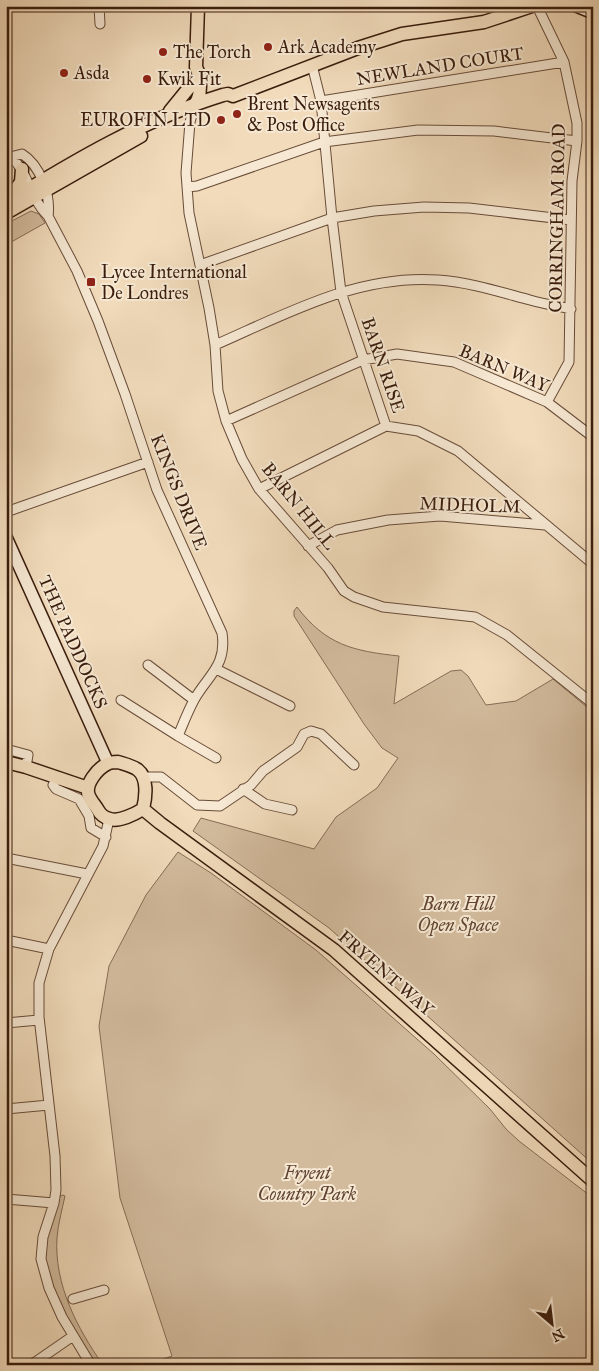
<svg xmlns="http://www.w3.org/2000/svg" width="599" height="1371" font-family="'IM FELL Great Primer',serif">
  <rect width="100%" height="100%" fill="#f1dbbb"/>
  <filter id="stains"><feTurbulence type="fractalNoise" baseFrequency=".004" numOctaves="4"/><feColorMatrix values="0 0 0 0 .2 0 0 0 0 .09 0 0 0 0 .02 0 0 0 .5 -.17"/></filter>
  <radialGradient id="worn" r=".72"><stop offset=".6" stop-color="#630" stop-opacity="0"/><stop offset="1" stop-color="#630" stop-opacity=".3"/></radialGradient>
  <path fill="#d2bb9d" stroke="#866c55" d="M31,211l8,3 6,9 -39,22v-21z
    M297,607c29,38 56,44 102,49l-5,48 57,-33 10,-1 7,6 18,29 30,-4 37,-22 40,33v452l-264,-236 -136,-97 8,-13 113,31 22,-32 41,-29 21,-30 -16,-10 -18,-24 -70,-108v-5z
    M178,852l33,21 105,77 118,104 56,55 16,20 13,12 74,57v167h-430l-2,-5 11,-4 -52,-158 -21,-172 10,-60 37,-71z
    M63,1195l2,1c-3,14 -7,28 -8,42 -3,46 20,90 46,127h-8c-19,-33 -52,-77 -50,-117 1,-18 11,-34 15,-52z"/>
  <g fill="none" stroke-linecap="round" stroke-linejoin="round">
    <g stroke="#684c38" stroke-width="11">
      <path id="street" d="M99,6l1,18
        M537,6l27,56 13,61v18l-5,40 -3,181 -22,40
        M312,65l9,36 11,117 9,74 45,134
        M321,101l243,-39
        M195,104l-5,18 -4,51 3,40 20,95 6,37 3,46 8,30 16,38 17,30 69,79 16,23 10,6 29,10 92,10 32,18 86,69
        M6,158l16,-4c18,11 29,41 26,62 -18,-17 -19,-43 -37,-59
        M187,187l10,-1 127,-44 94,-12 76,1 83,10
        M48,216l29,55 21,50 27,73 32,96 65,143c5,33 -14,42 -28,67 -6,11 -11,24 -16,36l38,22
        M200,265l132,-47 42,-7 50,-4 45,1 102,12
        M215,345c71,-31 143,-71 223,-65 31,2 62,12 92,20 14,4 27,6 41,9
        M226,421l137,-61 34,-6 57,8 93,40 46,35
        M386,426l32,5 40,20 135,113
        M259,489l127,-63
        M6,512l142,-50
        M308,546l29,-16 51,-10 52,-4 105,9
        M148,665l46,35
        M216,669l74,37
        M121,700l57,36
        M6,749l22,6 -2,12
        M144,777h17l36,28 23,1 31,-21 12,-14 34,-24 7,-13 7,-3 10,3 33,31
        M57,778l-4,7 3,4 23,10 10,17 2,12 15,9
        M243,789l22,15 27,6
        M6,858l81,16
        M6,940l43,9
        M6,1023l33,-3
        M6,1109l43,-4
        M6,1199l48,4
        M73,1299l31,-9
        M31,1365l42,-29
        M91,1365l-29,-48 -13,-29 -8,-29 2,-22 11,-34 2,-13 -1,-34 -16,-139v-34l10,-34 54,-103 6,-27"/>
    </g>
    <g stroke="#3a1d0d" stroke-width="14">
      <path id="secondary" d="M576,6l17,7
        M6,537l102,226"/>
    </g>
    <g stroke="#3a1d0d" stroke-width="15">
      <path id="primary" d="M195,104c7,-9 6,-27 1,-37l2,-61
        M170,111l22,-27
        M10,197l11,-15 1,-13
        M6,203c69,-43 139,-84 217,-108l5,-1 5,2 125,-48 44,-14 82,-12 48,-16
        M6,213l135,-77
        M6,762l20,5 62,21
        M118,762c6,2 15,4 20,8 10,8 8,27 5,39 -8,5 -24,13 -33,10 -5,-1 -10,-5 -12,-9 -3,-5 -7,-9 -9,-14 -5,-11 8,-27 18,-32 3,-2 7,-2 11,-2z
        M143,809l17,14 174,127 259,231"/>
    </g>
    <use href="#street" stroke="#f6e8d3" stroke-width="9"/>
    <use href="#secondary" stroke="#f6e8d3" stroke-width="11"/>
    <use href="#primary" stroke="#f1dbbb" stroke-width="12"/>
  </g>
  <g fill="#8f2418" stroke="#f6e8d3" stroke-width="2">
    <circle cx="268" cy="47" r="5"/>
    <circle cx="163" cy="52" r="5"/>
    <circle cx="64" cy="73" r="5"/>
    <circle cx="147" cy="79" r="5"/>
    <circle cx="237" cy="114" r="5"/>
    <circle cx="221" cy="120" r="5"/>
    <rect x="86" y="277" width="10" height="10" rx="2.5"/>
  </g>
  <g text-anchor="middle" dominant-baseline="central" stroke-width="4" stroke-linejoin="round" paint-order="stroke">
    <g font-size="18" fill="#3a1d0d" stroke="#f6e8d3" text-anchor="start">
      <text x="278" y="47">Ark Academy</text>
      <text x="173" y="52">The Torch</text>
      <text x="74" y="73">Asda</text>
      <text x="157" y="79">Kwik Fit</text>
      <text x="247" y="104">Brent Newsagents<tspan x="247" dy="21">&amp; Post Office</tspan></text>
      <text x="211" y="120" text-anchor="end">EUROFIN LTD</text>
      <text x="101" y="272">Lycee International<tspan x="101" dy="21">De Londres</tspan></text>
    </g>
    <g font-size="18" fill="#3a1d0d" stroke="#f6e8d3">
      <text transform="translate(440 66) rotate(-9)">NEWLAND COURT</text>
      <text transform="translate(557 218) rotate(-89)">CORRINGHAM ROAD</text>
      <text transform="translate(383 365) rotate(71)">BARN RISE</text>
      <text transform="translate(504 368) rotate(23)">BARN WAY</text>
      <text transform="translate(179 492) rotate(68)">KINGS DRIVE</text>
      <text transform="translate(470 505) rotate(2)">MIDHOLM</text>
      <text transform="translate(299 506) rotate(51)">BARN HILL</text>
      <text transform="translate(73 642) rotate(66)">THE PADDOCKS</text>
      <text transform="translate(386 973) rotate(41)">FRYENT WAY</text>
    </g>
    <g font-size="18" font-style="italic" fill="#604431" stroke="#f6e8d3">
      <text x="458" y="904">Barn Hill<tspan x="458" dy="21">Open Space</tspan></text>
      <text x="307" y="1173">Fryent<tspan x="307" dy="21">Country Park</tspan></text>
    </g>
  </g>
  <rect width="599" height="1371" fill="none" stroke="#f1dbbb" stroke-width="25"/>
  <rect x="8" y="8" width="584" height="1356" fill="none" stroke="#3a1d0d" stroke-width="2.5"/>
  <rect x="12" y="12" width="574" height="1346" fill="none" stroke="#3a1d0d"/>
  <g transform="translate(552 1324) rotate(152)" stroke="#f6e8d3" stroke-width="4" paint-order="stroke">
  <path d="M0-4L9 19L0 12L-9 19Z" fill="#3a1d0d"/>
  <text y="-8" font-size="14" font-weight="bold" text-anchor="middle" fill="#3a1d0d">N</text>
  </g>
  <rect width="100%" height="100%" filter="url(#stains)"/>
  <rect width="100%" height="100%" fill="url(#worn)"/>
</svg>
